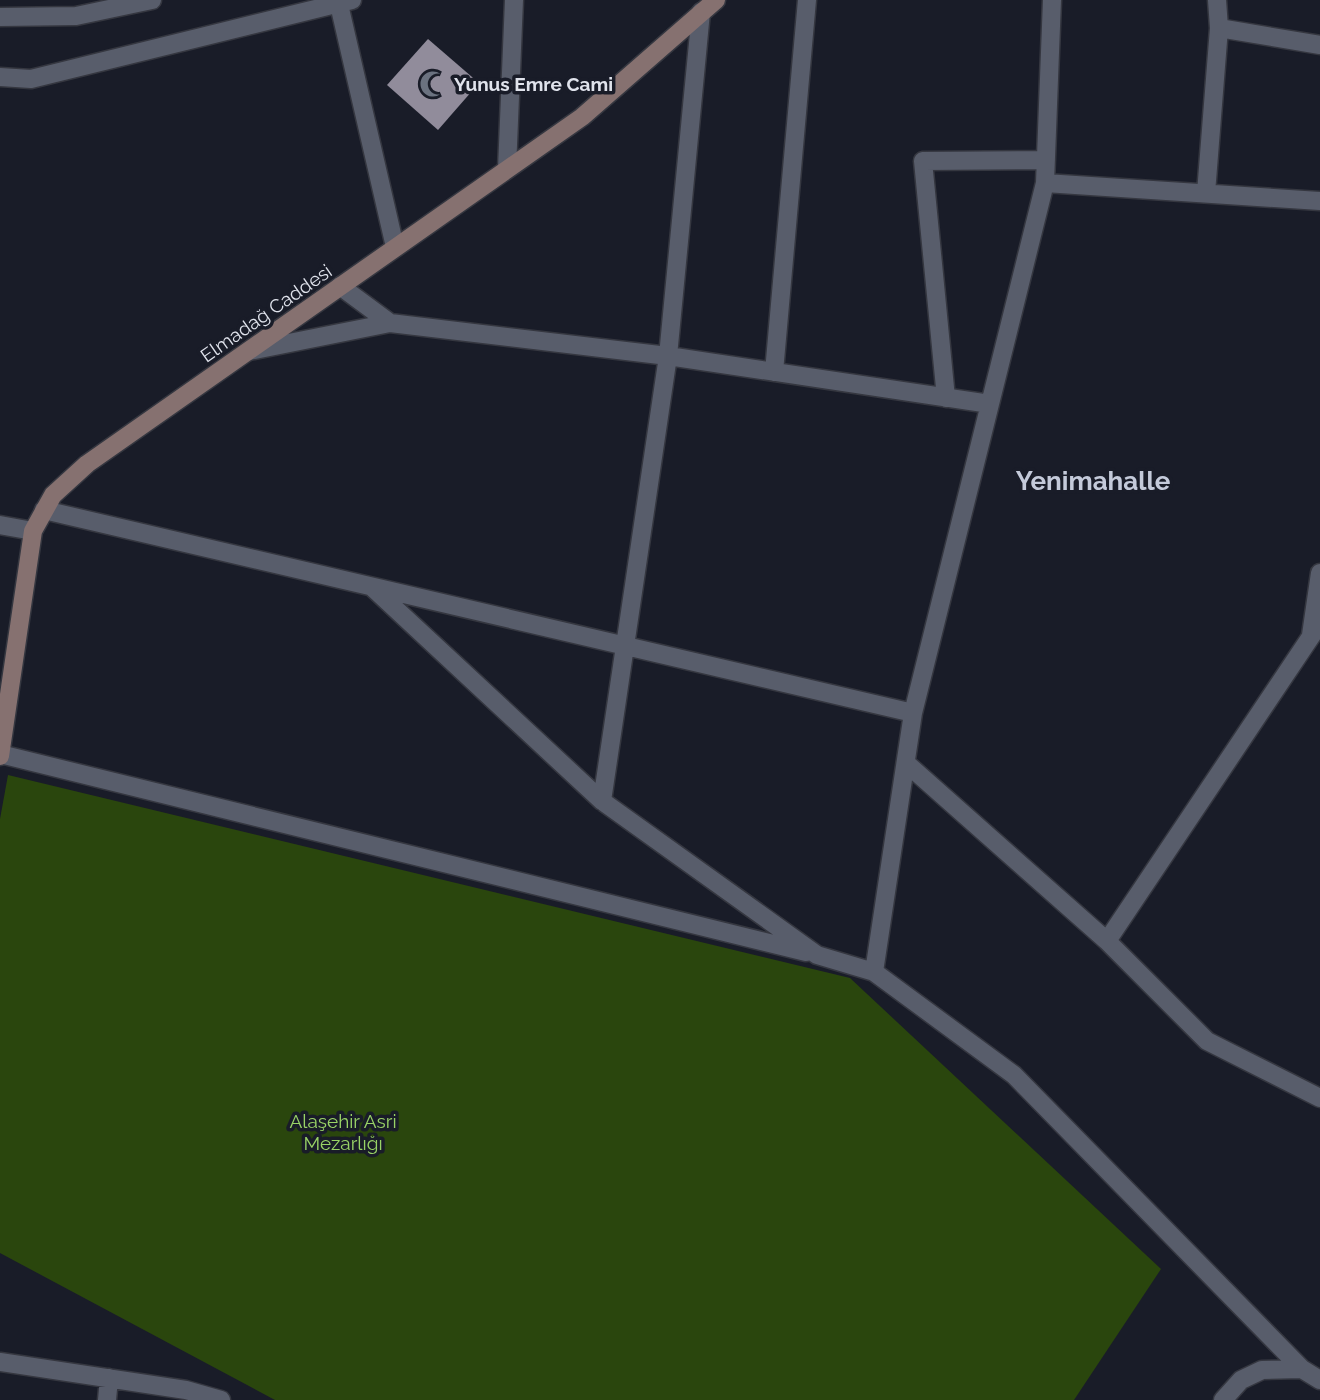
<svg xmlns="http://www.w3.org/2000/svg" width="1320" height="1400" font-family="Raleway,sans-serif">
  <rect width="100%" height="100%" fill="#191c28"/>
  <path fill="#2a460d" d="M8,775l842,203 311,291 -87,131h-799l-275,-147v-434z"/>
  <path fill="#918c9b" d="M428,39l51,44 -41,47 -51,-45z"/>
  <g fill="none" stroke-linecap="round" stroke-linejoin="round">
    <g stroke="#353740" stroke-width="21">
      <path id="street" d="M338,0l57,247
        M0,17l76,-1 76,-16
        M1219,28l101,17
        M0,77l31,2 321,-79
        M507,169l7,-169
        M1045,183l275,18
        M1206,193l13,-165 -2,-28
        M340,286l50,37
        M249,351l141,-28 278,33 322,48
        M774,372l33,-372
        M946,398l-23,-237 123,-1
        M44,510l869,203
        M0,525l33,6
        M372,587l230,214 215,154 57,17 140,103 288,294
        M1311,635l9,-62
        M0,754l806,198
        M906,763l201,178 100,100 113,57
        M602,801l66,-445 33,-344
        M1107,941l213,-318
        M874,972l39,-259 132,-530 7,-183
        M0,1362l186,28 35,10
        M107,1400l2,-22
        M1223,1400l18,-20 21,-10 40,-1 18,11"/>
    </g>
    <g stroke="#353740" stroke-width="21">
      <path id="secondary" d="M0,756l33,-225 20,-36 34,-31 495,-347 134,-117"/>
    </g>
    <use href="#street" stroke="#585d6b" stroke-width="18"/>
    <use href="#secondary" stroke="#867170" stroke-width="18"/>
  </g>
  <defs>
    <g id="mosque-bare" transform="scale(2.1)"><path d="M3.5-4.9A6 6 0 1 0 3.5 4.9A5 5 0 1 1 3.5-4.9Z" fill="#6b7280" stroke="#191c28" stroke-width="2.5" paint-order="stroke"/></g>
  </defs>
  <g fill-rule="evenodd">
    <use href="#mosque-bare" x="433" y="84"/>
  </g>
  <g text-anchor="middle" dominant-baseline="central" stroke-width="7" stroke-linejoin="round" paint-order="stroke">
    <g font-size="19" font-weight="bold" fill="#e0e3ec" stroke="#191c28" text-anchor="start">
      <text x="454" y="84">Yunus Emre Cami</text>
    </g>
    <g font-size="19" fill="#e0e3ec" stroke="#191c28">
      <text transform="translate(266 313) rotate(-35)">Elmadağ Caddesi</text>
    </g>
    <g font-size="19" fill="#99d366" stroke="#191c28">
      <text x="343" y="1121">Alaşehir Asri<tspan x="343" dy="22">Mezarlığı</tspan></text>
    </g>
    <g font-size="26" font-weight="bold" fill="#c4cada" stroke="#191c28">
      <text x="1093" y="481">Yenimahalle</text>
    </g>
  </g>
</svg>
